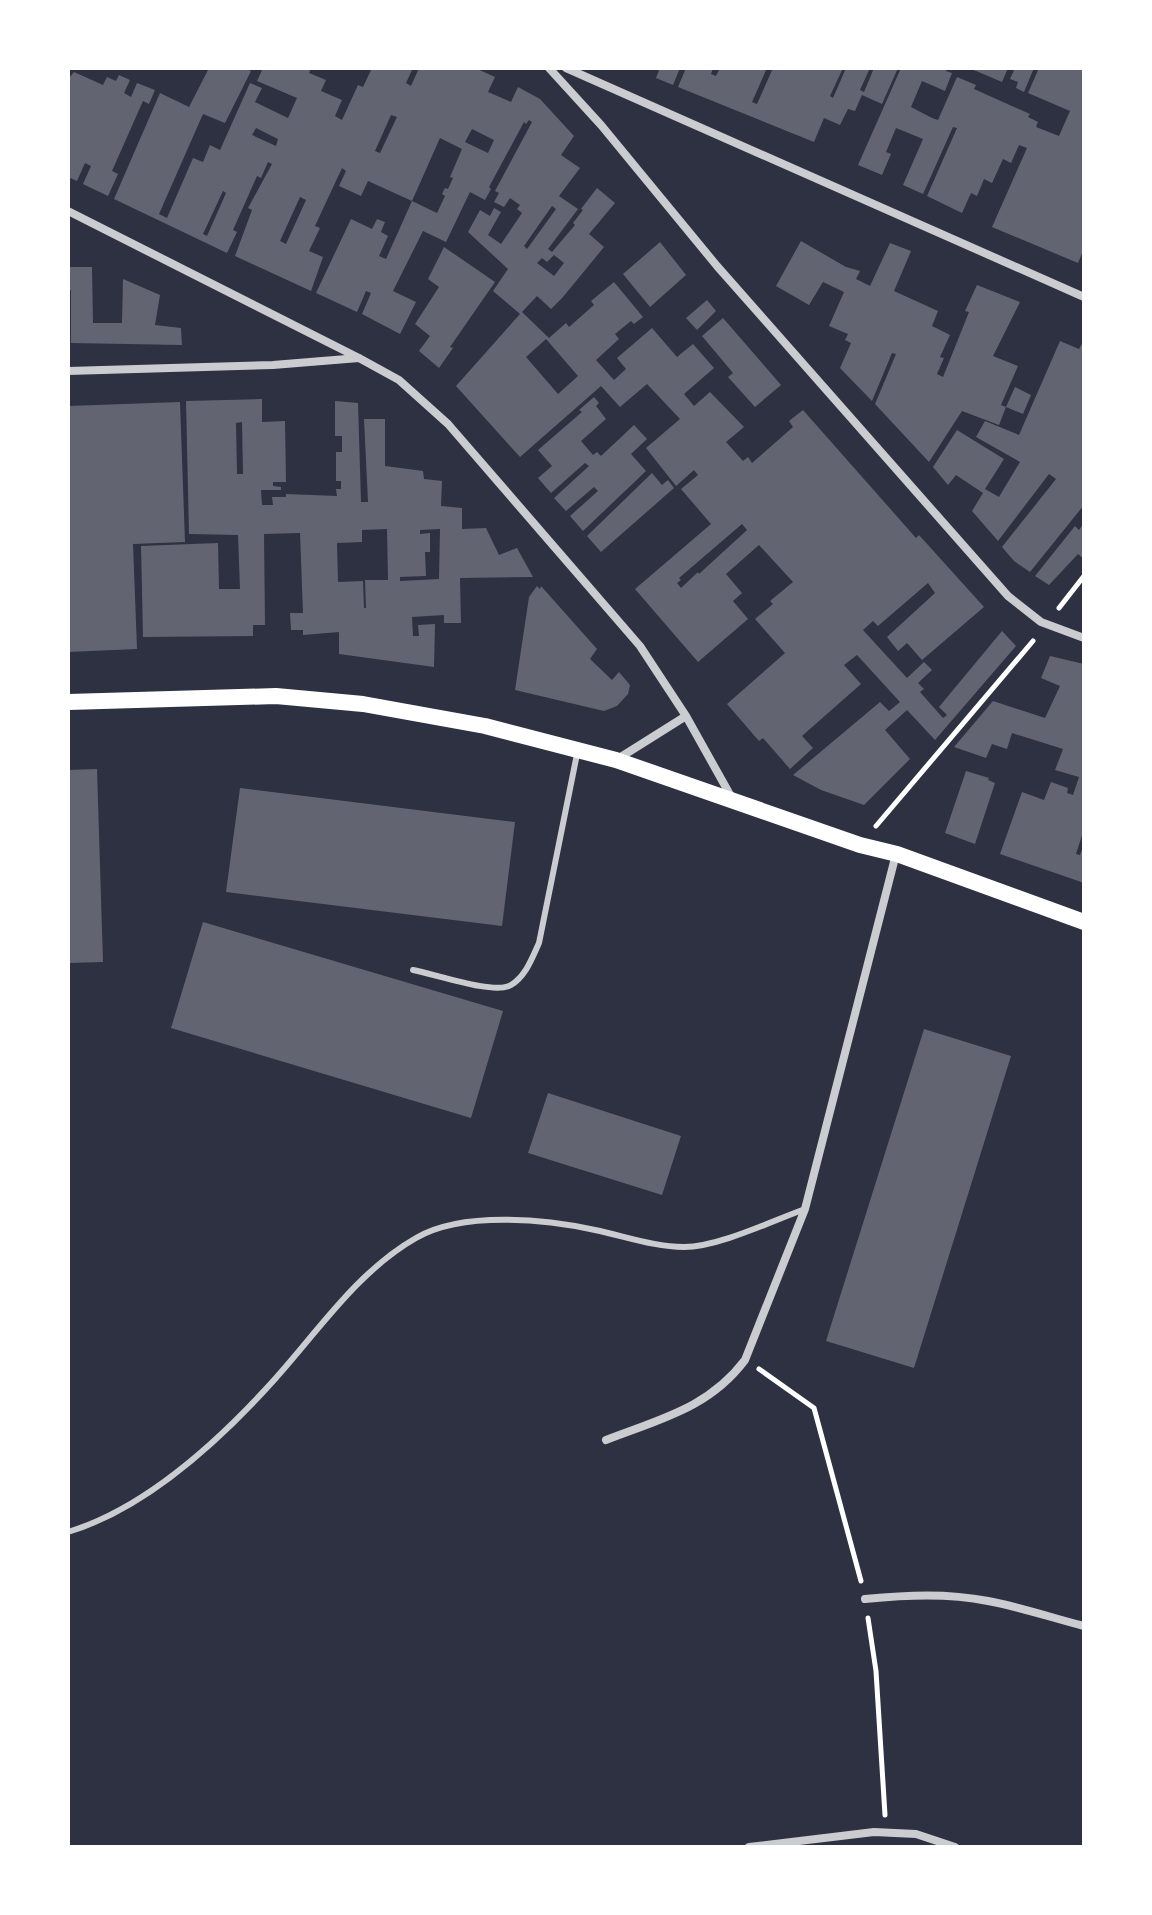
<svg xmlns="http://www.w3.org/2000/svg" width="1152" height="1915" font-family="Jost,sans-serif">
  <rect width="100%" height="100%" fill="#2d3142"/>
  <path fill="#626471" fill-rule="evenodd" d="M209,68h36l6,3 -26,52 -22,-9 -44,100 8,4 26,-60 10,4 7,-17 10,5 30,-67 12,5 -7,14 33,16 9,-20 -40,-17 6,-13h48l-2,5 17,7 -5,11 21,9 -7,16 7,4 16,-35 5,2 9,-19h41l-7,15 5,3 8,-18h56l20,9 -7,15 23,10 7,-15 22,12 34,37 -13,19 19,13 -21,28 19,13 -30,40 4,3 23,-27 -2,-2 10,-13 -2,-1 16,-21 18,15 -26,31 15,13 -41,50 -12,12 -14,-13 -15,16 27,26 17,-15 3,4 25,-22 -3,-4 23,-19 29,35 -9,7 -3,-3 -16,13 4,5 -23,21 18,20 12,-11 -9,-11 35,-30 25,29 16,-13 21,24 -30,26 10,12 16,-14 34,35 -18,15 17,19 5,-4 4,6 41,-36 -4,-6 14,-11 113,128 3,-3 65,72 -62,53 -15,-17 -9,8 -11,-14 48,-44 -7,-10 -50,43 -5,-5 -10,9 44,48 17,-16 8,8 -14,13 6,6 -4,3 23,26 4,-3 -8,-8 63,-76 14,15 -81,94 -28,-30 -22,20 25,29 -46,46 -43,-15 -28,-15 87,-73 9,9 11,-9 -43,-47 -13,10 17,19 -59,52 11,12 -23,21 -27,-31 -4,3 -32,-37 58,-51 -30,-34 18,-15 -3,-3 23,-19 -34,-37 -33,29 16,19 -9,8 15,18 -50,43 -63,-73 76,-65 -30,-35 17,-14 -4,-5 -18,16 -30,-38 34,-29 -33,-35 -27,23 -19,-21 -81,71 -64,-71 64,-72 -27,-23 15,-22 -40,-37 12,-22 10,6 4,-8 7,4 -13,23 13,9 21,-31 -5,-4 3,-4 -10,-7 -6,9 -10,-5 5,-9 -4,-2 37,-69 -3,-2 -3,4 -2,-2 -35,65 2,2 -6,11 -15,-8 -24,50 -23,-11 -30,60 23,11 -16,32 -38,-20 9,-21 -5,-2 -9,21 -41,-19 35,-74 21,10 5,-10 8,3 -4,10 7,4 -9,20 7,3 26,-58 25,12 8,-17 -3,-2 3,-6 3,1 5,-11 -3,-1 12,-28 -22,-11 -28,63 -44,-20 -7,15 -22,-10 7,-15 -4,-3 -27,58 5,2 -11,23 14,6 -12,34 -76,-35 17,-46 -4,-2 24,-44 -4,-2 -7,16 -4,-2 -24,54 4,2 -10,21 -113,-54 46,-106 29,14zM391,115l6,2 -17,36 -5,-2zM256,128l22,11 -2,7 -24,-11zM472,129l22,11 -6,13 -23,-11zM223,191l3,2 -19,43 -4,-2zM300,197l6,3 -20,44 -6,-3zM552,206l4,3 -29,40 -3,-3zM554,255l10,8 -10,13 -17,-13 5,-5 5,4zM546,339l32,37 -20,18 -32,-37zM742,524l5,6 -48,44 -1,-2 -17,16 -4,-5 4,-3 -2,-2z
    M660,68h20l-7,17 -17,-7z
    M686,68h27l-2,6 5,2 4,-8h47l-15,34 5,2 16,-36h70l-13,28 3,2 13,-30h24l-10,22 4,2 10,-24h24l-16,36 -20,-9 -7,16 -7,-2 -8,16 -16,-7 -10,24 -136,-55z
    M901,68h46l-1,3 6,2 -7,18 -23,-10 -11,26 21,11 6,2 19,-43 19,8 -2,4 56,25 -2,3 10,5 -2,5 23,9 11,-25 -42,-18 11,-25h45v181l-6,14 -86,-36 35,-79 -8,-3 -8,18 -8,-4 -11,24 -8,-4 -7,17 -6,-3 -9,20 -35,-17 30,-68 -4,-1 -30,67 -20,-9 20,-46 -27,-11 -10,24 5,2 -9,21 -24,-10z
    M969,68h39l-6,14z
    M1015,68h19l-10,24 -8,-4 2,-6 -8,-3z
    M74,72l29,13 4,-8 9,4 3,-6 11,5 -6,13 7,4 6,-14 18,7 -6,14 -6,-3 -31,70 6,3 -10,22 -25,-12 8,-18 -6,-3 -8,18 -9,-4v-98z
    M801,241l45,26 14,4 -4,8 14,7 20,-43 21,8 -17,40 44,20 -6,15 18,9 -10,22 4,1 -7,16 6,3 26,-65 -4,-1 12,-26 43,17 -27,54 25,10 -17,39 5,2 -7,18 -37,-14 -33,51 -54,-58 21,-50 -4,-1 -20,48 -32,-33 11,-25 -6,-3 3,-6 -19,-8 15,-34 -21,-10 -14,23 -33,-19z
    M660,242l26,33 -36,32 -27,-33z
    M444,247l51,35 -45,65 3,1 -14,20 -20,-17 11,-15 -15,-12 24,-37 -11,-8z
    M68,267h24l1,56h29l1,-44 37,16 -5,30 26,3 1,17 -111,-2v-53h-3z
    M707,300l9,11 -19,19 -11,-12z
    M723,318l58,67 -26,22 -27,-30 5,-4 -31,-37z
    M1084,340v165l-54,67 -16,-11 -12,-14 54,-68 -7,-5 -51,67 -26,-30 11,-18 -27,-18 -8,10 -15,-18 24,-37 47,29 -19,30 14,8 21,-35 -44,-25 9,-16 34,14 41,-94 19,8z
    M1015,387l16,8 -8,19 -17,-7z
    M594,397l5,6 -3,3 10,13 -25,22 12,14 4,-3 4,4 33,-31 13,14 -16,15 15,17 -63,60 -13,-15 28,-25 -4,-4 -28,24 -12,-13 35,-32 -4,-3 -34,30 -13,-15 14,-12 -14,-16 44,-38 -3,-2z
    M262,399v23l23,-1 1,61h-13v4l8,1v3h-20l1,15h11l-1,-8h14v-3l51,2 -1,-7h5v-8h-5v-29h6v-16h-7v-35l23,2 3,99h7l-4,-83h21v47l38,5 1,8 18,2 -1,25 21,2v21l24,-1 13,27 18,-7 16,29 -73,1 1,45h-17v-8l-32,2 1,19h6l-1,-11 17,-1 -1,43 -95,-13v-22l-36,3v-5h-12l-1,-17h13l-3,-80 -36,1 1,91h-12v11l-110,1 -2,-91 77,-3 1,46h21l-2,-54 -49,-1 -3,-133zM242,422l1,52h-6l-1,-51zM387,529l1,51h-23l1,28h-2l-1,-27 -25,1 -1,-39 25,-1v-12zM440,529l-1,50 -39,2v-4l26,-1 -1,-24h5v-19l-10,1v-4z
    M180,402l5,140 -52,2 4,105 -69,3v-246z
    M652,473l10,12 6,-5 6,8 -73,64 -14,-16z
    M1084,523v36l-6,-5 -29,31 -14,-9 40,-50 4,4z
    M537,586l3,3 1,-3 56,63 -7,10 22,21 7,-8 11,13 -2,9 -11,12 -13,5 -89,-21 14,-93z
    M1050,656l34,8v165l-8,25 4,1 4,-11v39l-84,-29 22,-62 22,8 7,-18 17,6 -1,5 6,2 6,-18 -24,-7 8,-21 -51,-16 -5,16 -15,-5 -6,14 -32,-11 39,-46 52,17 15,-32 -19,-8z
    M97,769l6,193 -35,1v-193z
    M966,771l23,7 -1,2 7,3 -20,61 -30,-11z
    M240,788l275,34 -13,104 -276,-34z
    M203,922l300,89 -32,107 -300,-90z
    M924,1029l87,27 -97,312 -88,-27z
    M548,1093l133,43 -19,59 -134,-42z"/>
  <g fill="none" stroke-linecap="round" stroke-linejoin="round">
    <path stroke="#fff" stroke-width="5" d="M1059,608l25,-32
      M876,826l157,-185
      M759,1369l55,39 47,173
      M868,1618l8,53 9,144"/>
    <path stroke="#caccd0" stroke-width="6" d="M413,970c22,4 81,25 98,15 15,-9 21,-27 28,-42l38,-189
      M68,1532c79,-24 153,-93 207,-153 44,-49 83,-108 141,-141 46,-27 129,-19 179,-8 29,6 60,17 89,17 34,0 88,-26 121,-38"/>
    <path stroke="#caccd0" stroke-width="8" d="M549,68l52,57 116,141 291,330 33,26 43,16
      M566,68l518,229
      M68,211l291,147 40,22 49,44 192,222 46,70 47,84
      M68,371l205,-6 86,-7
      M616,760l70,-44
      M606,1440c54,-21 103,-32 139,-80l60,-151 91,-355
      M865,1599c42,-4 82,-6 123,2 33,6 64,17 96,25
      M749,1847l125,-15 42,2 39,13"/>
    <path stroke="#fff" stroke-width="16" d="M68,702l208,-6 87,8 122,22 131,34 244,85 37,9 187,68"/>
  </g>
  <rect width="1152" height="1915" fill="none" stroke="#ffffff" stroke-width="140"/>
</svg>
